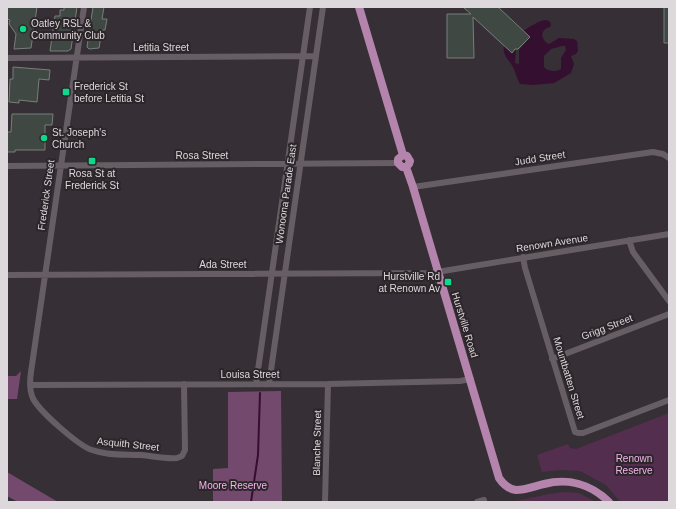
<svg xmlns="http://www.w3.org/2000/svg" width="676" height="509" font-family="Helvetica,sans-serif">
  <rect width="100%" height="100%" fill="#362f35"/>
  <path fill="#542e4f" d="M669,413v89h-49l-14,-17 -26,-14 -19,-1 -19,2 -5,-17 31,-11 2,4 6,1z
    M564,492l15,1 17,9h-85l38,-8z"/>
  <path fill="#734a6e" d="M21,371l-4,28h-10v-23h9z
    M281,391l1,111h-69v-33l15,-1v-76z
    M7,472l51,30h-40l-11,-6z"/>
  <path fill="#340f30" fill-rule="evenodd" d="M545,20l4,1 2,3 -1,3c-10,2 -10,13 -1,17l10,-6 15,1 3,2 1,10 -2,3 -5,2 3,8 -3,9 -17,10 -21,2 -13,-1c-3,-5 -4,-10 -6,-15 -4,-9 -12,-13 -10,-23l8,7 4,-3 -1,13 4,1v-14l11,-13 -7,-6c6,-4 16,-10 22,-11zM562,46h3l1,4 -5,8v11c-5,3 -13,3 -17,-2v-11l7,-7z"/>
  <g fill="none" stroke-linecap="round" stroke-linejoin="round">
    <path stroke="#340f30" stroke-width="2" d="M251,502l7,-47 2,-62"/>
  </g>
  <path fill="#404843" stroke="#767f7a" d="M7,7h30l-6,41 -17,1 2,-15 -7,-10 1,-4 -3,-1z
    M64,7h13l-6,42 -3,2h-18l5,-35h5v-6h4z
    M93,7h11l-2,12h5l-2,11h-3l-3,18 -10,1 -2,-2z
    M463,7h35l32,30 -12,12h-3l-3,4 -39,-36 1,41h-27v-44h24z
    M664,7h5v36h-5z
    M13,67l37,3 -1,10 -10,-1 -2,23 -18,-2v3l-10,-1 1,-23h3z
    M12,114h41l-1,11h-7v25h-30v2h-8v-20h4z"/>
  <g fill="none" stroke-linecap="round" stroke-linejoin="round">
    <path stroke="#665e64" stroke-width="6" d="M84,7l-53,365c-1,7 -2,16 1,24 4,13 47,50 60,54 16,6 33,4 49,5 12,1 24,4 36,3l5,-2 3,-6 -1,-66
      M7,58l309,-2
      M7,166l391,-3
      M413,187l240,-35 10,2 6,4
      M629,240l4,12 36,49
      M523,257l2,11 50,164 3,1h5l86,-33
      M7,275l424,-2 238,-39
      M552,359l117,-45
      M256,384l54,-377
      M269,384l54,-377
      M30,385l298,-1 132,-3 11,-2
      M325,502l3,-118
      M477,502l7,-2"/>
    <path stroke="#b484ad" stroke-width="8" d="M359,7l44,148
      M403,155l-5,4v4l4,4h4
      M403,155l4,1 3,5 -1,3 -3,3
      M406,167l7,20 86,291c4,6 9,11 17,12 9,0 19,-4 28,-6 24,-6 47,0 65,18"/>
  </g>
  <g fill="#0cd98a" stroke="#2c262b" stroke-width="1.5">
    <circle cx="23" cy="29" r="4"/>
    <rect x="62" y="88" width="8" height="8" rx="2"/>
    <circle cx="44" cy="138" r="4"/>
    <rect x="88" y="157" width="8" height="8" rx="2"/>
    <rect x="444" y="278" width="8" height="8" rx="2"/>
  </g>
  <g text-anchor="middle" dominant-baseline="central" stroke-width="4" stroke-linejoin="round" paint-order="stroke">
    <g font-size="10" fill="#ddd8dc" stroke="#2c262b" text-anchor="start">
      <text x="31" y="23">Oatley RSL &amp;<tspan x="31" dy="12">Community Club</tspan></text>
      <text x="74" y="86">Frederick St<tspan x="74" dy="12">before Letitia St</tspan></text>
      <text x="52" y="132">St. Joseph's<tspan x="52" dy="12">Church</tspan></text>
      <text x="92" y="173" text-anchor="middle">Rosa St at<tspan x="92" dy="12">Frederick St</tspan></text>
      <text x="440" y="276" text-anchor="end">Hurstville Rd<tspan x="440" dy="12">at Renown Av</tspan></text>
    </g>
    <g font-size="10" fill="#ddd8dc" stroke="#2c262b">
      <text x="161" y="47">Letitia Street</text>
      <text x="202" y="155">Rosa Street</text>
      <text transform="translate(540 158) rotate(-9)">Judd Street</text>
      <text transform="translate(286 194) rotate(-82)">Wonoona Parade East</text>
      <text transform="translate(46 195) rotate(-82)">Frederick Street</text>
      <text transform="translate(552 243) rotate(-9)">Renown Avenue</text>
      <text x="223" y="264">Ada Street</text>
      <text transform="translate(465 325) rotate(73)">Hurstville Road</text>
      <text transform="translate(607 327) rotate(-21)">Grigg Street</text>
      <text x="250" y="374">Louisa Street</text>
      <text transform="translate(569 378) rotate(73)">Mountbatten Street</text>
      <text transform="translate(317 443) rotate(-89)">Blanche Street</text>
      <text transform="translate(128 444) rotate(6)">Asquith Street</text>
    </g>
    <g font-size="10" fill="#f5b3ec" stroke="#2c262b">
      <text x="634" y="458">Renown<tspan x="634" dy="12">Reserve</tspan></text>
      <text x="233" y="485">Moore Reserve</text>
    </g>
  </g>
  <rect width="676" height="509" fill="none" stroke="#ddd8dc" stroke-width="16"/>
</svg>
